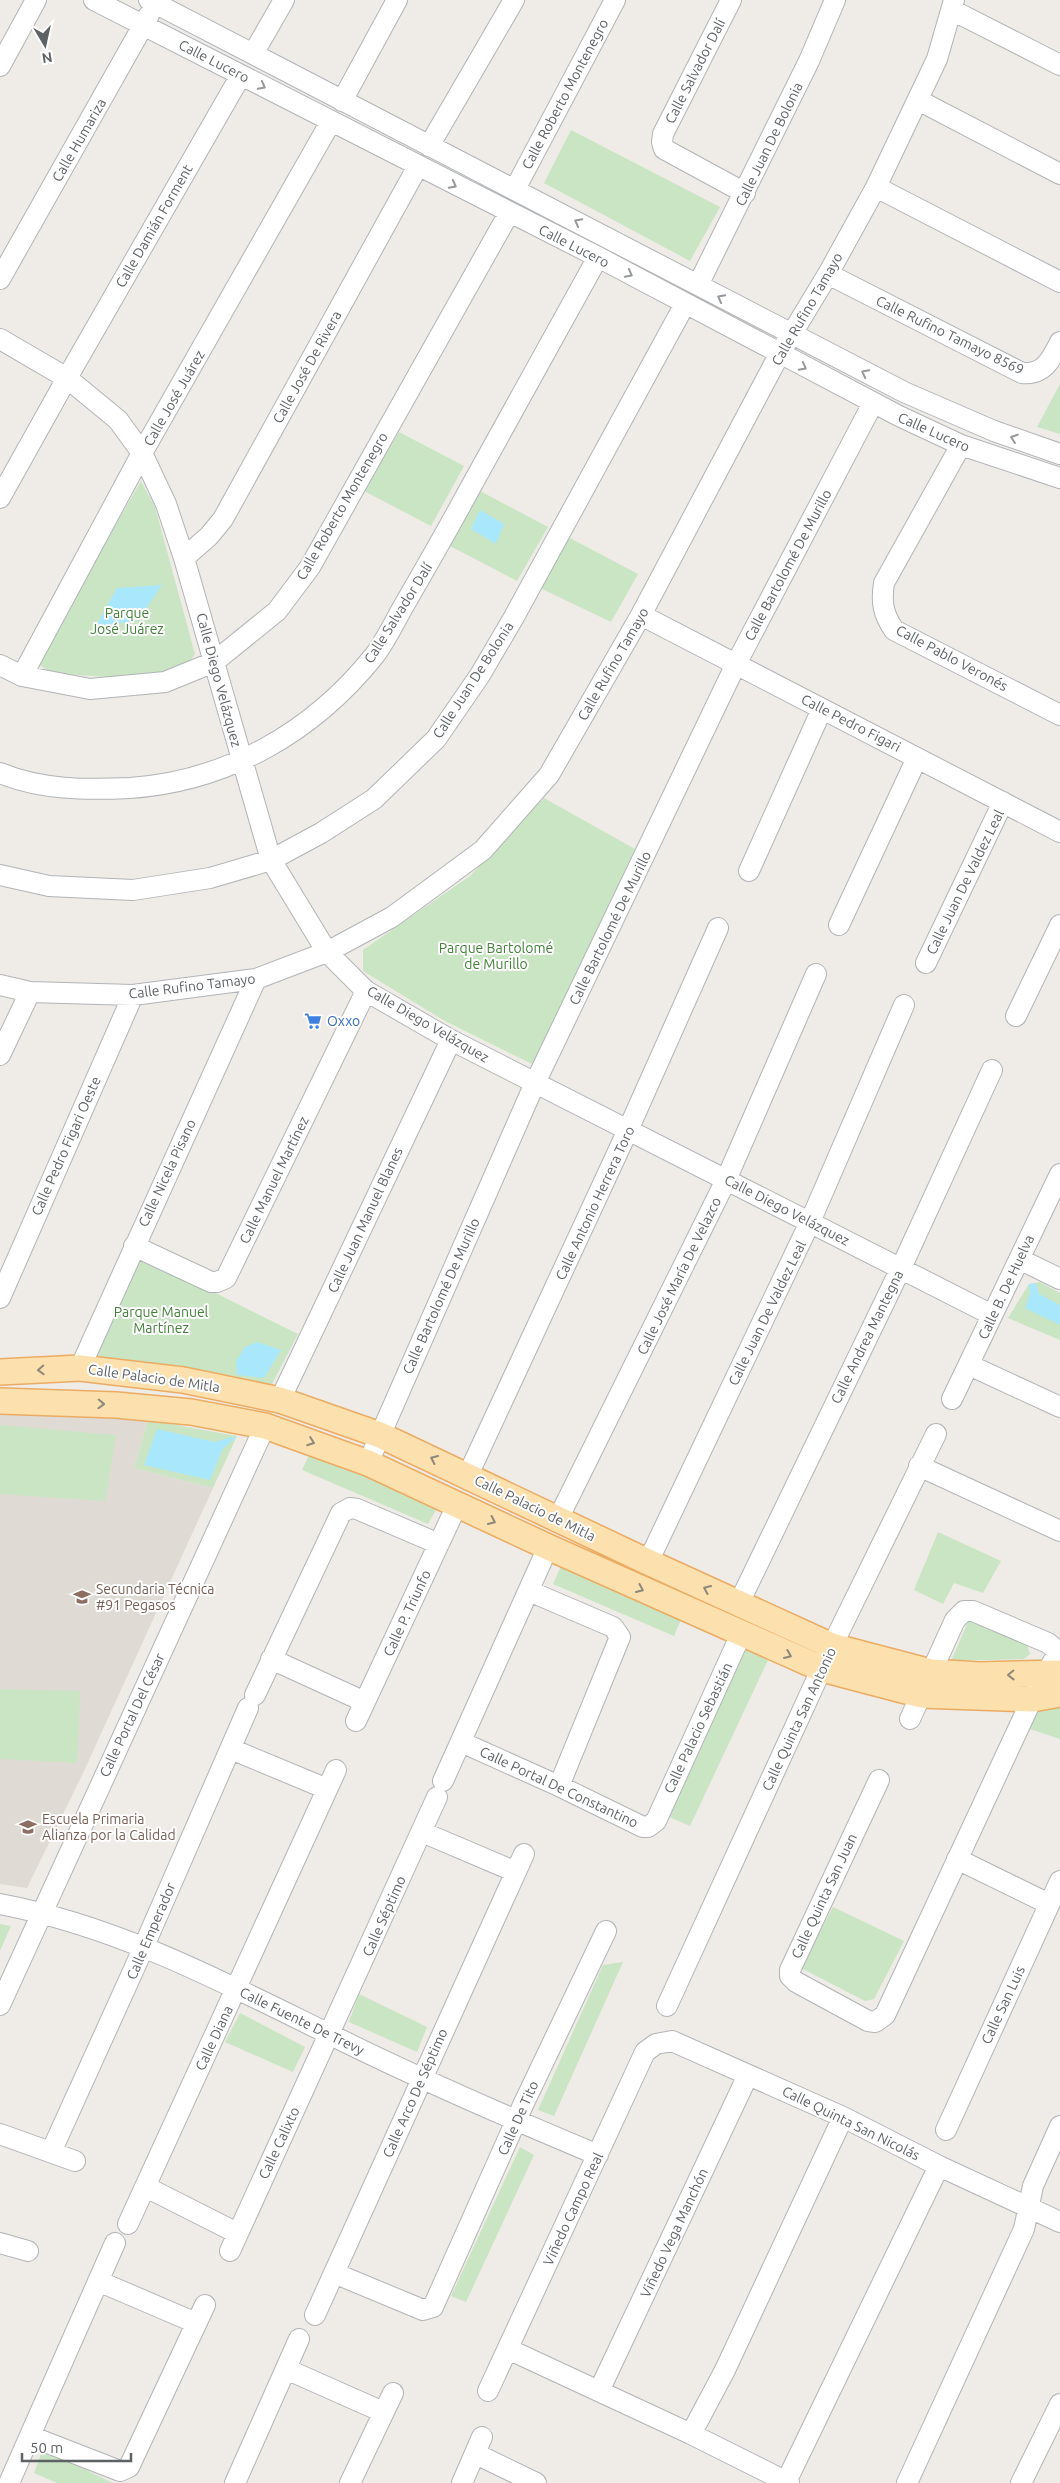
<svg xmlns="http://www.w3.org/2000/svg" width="1060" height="2483" font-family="Ubuntu,sans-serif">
  <rect width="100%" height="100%" fill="#efebe6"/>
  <path fill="#dfdbd4" d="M0,1413l148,7 -14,48 79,20 -129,283 -57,117 -27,-4z"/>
  <path fill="#cae5c3" d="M571,130l149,77 -30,54 -146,-78z
    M1060,384v50l-23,-7z
    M399,432l65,34 -33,60 -67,-35z
    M141,481l14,26 40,147 -9,12 -55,13 -78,-6 -17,-10z
    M480,491l68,36 -31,54 -69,-36z
    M568,537l70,37 -27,48 -71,-34z
    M544,798l91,51 -101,216 -89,-44 -82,-50v-21l107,-74z
    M137,1254l161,80 -29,56 -179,-32z
    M1040,1282l20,11v47l-52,-22 21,-34z
    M148,1420l89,16 -24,52 -79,-20z
    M0,1425l116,10 -11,66 -105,-7z
    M312,1449l126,57 -10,18 -126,-54z
    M938,1532l63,29 -18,32 -29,-10 -11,21 -29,-14z
    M562,1564l120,53 -8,19 -121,-52z
    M979,1620l48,25 3,9 -6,5 -73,2 17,-39z
    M741,1646l27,14 -78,166 -23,-10z
    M0,1689l80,2 -3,72 -77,-4z
    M1060,1707v32l-33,-11 11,-19z
    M833,1907l71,34 -30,58 -9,2 -62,-32v-5z
    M0,1924l11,2 -11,25z
    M623,1962l-69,154 -16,-6 65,-145z
    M359,1994l68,33 -10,25 -68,-30z
    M240,2013l65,34 -12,25 -68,-30z
    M520,2147l14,8 -68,147 -15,-6z
    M43,2449l70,34h-56l-23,-10z"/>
  <path fill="#a9e8fc" d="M480,510l24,14 -8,20 -25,-15z
    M162,585l-24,35 -43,8 22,-40z
    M1036,1283l3,11 21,11v20l-35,-17 5,-14 -1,-10z
    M257,1342l24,8 -17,28 -27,-3 -1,-14 9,-14z
    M157,1429l57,13 23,-6 -15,14 -12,30 -66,-15z"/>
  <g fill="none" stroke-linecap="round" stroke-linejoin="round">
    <g stroke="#b1b4b7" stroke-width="22">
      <path id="minor" d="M94,0l504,257 301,159 62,29 99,33
        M149,0l755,392 90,39 66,23
        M731,0l-68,134 -1,8 2,7 81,44
        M952,10l108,55
        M253,54l31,-54
        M0,66l36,-66
        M918,100l142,74
        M342,101l55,-101
        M429,146l85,-146
        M876,187l184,95
        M515,189l100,-189
        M828,274l194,99c22,2 29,-13 38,-31
        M0,279l149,-264
        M698,285l111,-224 26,-61
        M0,339l67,39 51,42 24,33 24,51 18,54 87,302 56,92 39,39 85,49 541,275
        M961,445l-77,138c-3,19 -1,31 10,47l166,85
        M0,498l67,-120 174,-303
        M184,558l25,-22 14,-17 195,-353
        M641,615l419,217
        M0,665l22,11 68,13 75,-7 49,-20 63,-51 33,-44 199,-354
        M22,676l120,-223 188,-330
        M0,773c41,17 86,17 130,15 98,-7 183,-56 244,-132 11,-14 20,-33 29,-49 22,-38 44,-76 65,-115 43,-78 87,-156 130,-235
        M749,871l73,-162
        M0,875l49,11 84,4 77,-12 61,-18 50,-27 53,-34 62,-60 44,-64 34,-58 171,-313
        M839,925l78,-167
        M926,963l77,-161
        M0,985l30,7 103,3 123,-16 71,-27 65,-35 91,-67 66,-75 92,-160 138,-260 49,-81 48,-87 61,-128 17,-59
        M1016,1016l44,-91
        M0,1055l30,-63
        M134,1246l77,36h6l9,-4 140,-287
        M1019,1259l41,20
        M0,1298l133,-303
        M969,1365l91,42
        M80,1368l176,-389
        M952,1399l108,-225
        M280,1400l171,-360
        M368,1463l167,-380 201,-419 137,-261
        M919,1466l141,65
        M468,1475l160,-345 90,-202
        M558,1519l168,-339 90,-206
        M648,1562l162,-340 94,-217
        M529,1591l84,36 7,10 -61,149
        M739,1603l162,-335 91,-198
        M271,1659l94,43
        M255,1695l86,-182 9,-5 7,1 82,35
        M356,1721l101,-216
        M461,1742l98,44 84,41h5l8,-6 85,-187
        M231,1749l96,40
        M879,1780l-89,190v6l6,6 72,39 7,1 10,-7 147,-316 24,-43 -1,-7 -7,-6 -75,-32h-9l-9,9 -45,99
        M443,1781l105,-234
        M422,1832l94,40
        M957,1859l92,45
        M0,1904c117,22 223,78 329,130 88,44 178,83 269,121
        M0,2005l265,-579
        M667,2006l165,-360 104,-212
        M946,2130l114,-249
        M0,2134l75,27
        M51,2152l83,-183 114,-261
        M146,2187l91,46
        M128,2224l208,-454
        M0,2243l28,8
        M230,2251l207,-454
        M334,2273l89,37 10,-3 90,-202 83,-174
        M98,2281l98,42
        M315,2315l209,-461
        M508,2349l183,85 98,49
        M286,2369l97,43
        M488,2391l157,-339 11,-8 16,-3 171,76 96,49 121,56
        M599,2391l149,-316
        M691,2434l34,-64 118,-253
        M30,2436l90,35 9,-4 76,-162
        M476,2454l60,29
        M786,2482l153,-316
        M9,2483l106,-240
        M235,2483l64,-144
        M350,2483l43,-90
        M462,2483l20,-46
        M907,2483l117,-254 9,-43 27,-60
        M1021,2483l39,-79"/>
    </g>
    <g stroke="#ecab62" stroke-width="28">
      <path id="major" d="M0,1372l80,-4 103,12 97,20 100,35 268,127 184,84 99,26 48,3 81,-2
        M0,1401l116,4 75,7 74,14 103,37 180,84 274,122 99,26 111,4 28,-5"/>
    </g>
    <use href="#minor" stroke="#fff" stroke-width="20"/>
    <use href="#major" stroke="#fce0ae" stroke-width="25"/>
  </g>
  <defs><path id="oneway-chevron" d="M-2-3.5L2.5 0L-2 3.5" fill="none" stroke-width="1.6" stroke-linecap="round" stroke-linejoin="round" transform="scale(1.25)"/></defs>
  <g stroke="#96999b">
    <use href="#oneway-chevron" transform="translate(262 86) rotate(28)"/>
    <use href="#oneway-chevron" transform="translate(453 185) rotate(27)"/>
    <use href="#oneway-chevron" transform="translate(578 222) rotate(-152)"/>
    <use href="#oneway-chevron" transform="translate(629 274) rotate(28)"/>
    <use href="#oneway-chevron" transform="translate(721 298) rotate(-152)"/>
    <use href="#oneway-chevron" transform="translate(803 367) rotate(28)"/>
    <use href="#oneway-chevron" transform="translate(865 373) rotate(-153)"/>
    <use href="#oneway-chevron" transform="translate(1014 438) rotate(-161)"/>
  </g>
  <g stroke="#8d887b">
    <use href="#oneway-chevron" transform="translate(41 1370) rotate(177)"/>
    <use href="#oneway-chevron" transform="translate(101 1404) rotate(2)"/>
    <use href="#oneway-chevron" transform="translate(311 1442) rotate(20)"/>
    <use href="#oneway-chevron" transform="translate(434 1459) rotate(-155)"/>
    <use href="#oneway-chevron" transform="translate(492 1521) rotate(25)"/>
    <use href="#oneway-chevron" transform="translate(640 1589) rotate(24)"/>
    <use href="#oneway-chevron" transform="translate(707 1589) rotate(-156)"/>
    <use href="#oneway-chevron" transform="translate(788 1655) rotate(23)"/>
    <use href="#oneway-chevron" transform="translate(1011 1675) rotate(179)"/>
  </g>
  <defs>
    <g id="supermarket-bare" transform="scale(1.35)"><path d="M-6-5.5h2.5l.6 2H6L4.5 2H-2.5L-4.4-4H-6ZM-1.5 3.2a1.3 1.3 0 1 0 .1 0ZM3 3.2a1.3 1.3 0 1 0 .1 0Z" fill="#3f7fe0" stroke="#fff" stroke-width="2.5" paint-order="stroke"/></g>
    <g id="school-bare" transform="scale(1.35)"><path d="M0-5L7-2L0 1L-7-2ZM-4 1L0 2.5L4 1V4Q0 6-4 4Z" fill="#8d6e63" stroke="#fff" stroke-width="2.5" paint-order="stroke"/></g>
  </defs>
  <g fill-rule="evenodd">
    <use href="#supermarket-bare" x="313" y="1021"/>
    <use href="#school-bare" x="82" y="1597"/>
    <use href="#school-bare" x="28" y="1827"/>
  </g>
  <g text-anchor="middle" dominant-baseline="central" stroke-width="4" stroke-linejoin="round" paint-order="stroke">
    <g font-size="14" fill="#5d6265" stroke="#fff">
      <text transform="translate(214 61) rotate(27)">Calle Lucero</text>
      <text transform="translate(695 71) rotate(-63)">Calle Salvador Dalí</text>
      <text transform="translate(565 94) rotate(-62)">Calle Roberto Montenegro</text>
      <text transform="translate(79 140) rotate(-60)">Calle Humariza</text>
      <text transform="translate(769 144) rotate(-64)">Calle Juan De Bolonia</text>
      <text transform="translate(154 226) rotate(-60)">Calle Damián Forment</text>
      <text transform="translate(574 246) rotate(27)">Calle Lucero</text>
      <text transform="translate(807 309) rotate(-60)">Calle Rufino Tamayo</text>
      <text transform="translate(950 335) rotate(26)">Calle Rufino Tamayo 8569</text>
      <text transform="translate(307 367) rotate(-61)">Calle José De Rivera</text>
      <text transform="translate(174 398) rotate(-60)">Calle José Juárez</text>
      <text transform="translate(934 432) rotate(24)">Calle Lucero</text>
      <text transform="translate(342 506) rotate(-60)">Calle Roberto Montenegro</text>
      <text transform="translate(788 565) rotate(-62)">Calle Bartolomé De Murillo</text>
      <text transform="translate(398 613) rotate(-58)">Calle Salvador Dalí</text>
      <text transform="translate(952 658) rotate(28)">Calle Pablo Veronés</text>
      <text transform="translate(613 664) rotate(-60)">Calle Rufino Tamayo</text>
      <text transform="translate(219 680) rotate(75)">Calle Diego Velázquez</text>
      <text transform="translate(473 680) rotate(-57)">Calle Juan De Bolonia</text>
      <text transform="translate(851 723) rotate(27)">Calle Pedro Figari</text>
      <text transform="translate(965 882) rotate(-64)">Calle Juan De Valdez Leal</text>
      <text transform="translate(610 928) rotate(-64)">Calle Bartolomé De Murillo</text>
      <text transform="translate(192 986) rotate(-7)">Calle Rufino Tamayo</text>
      <text transform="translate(428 1024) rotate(30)">Calle Diego Velázquez</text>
      <text transform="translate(66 1146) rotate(-66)">Calle Pedro Figari Oeste</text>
      <text transform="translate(167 1173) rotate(-65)">Calle Nicela Pisano</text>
      <text transform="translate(274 1180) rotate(-64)">Calle Manuel Martínez</text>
      <text transform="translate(595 1203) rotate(-65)">Calle Antonio Herrera Toro</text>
      <text transform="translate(787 1210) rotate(27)">Calle Diego Velázquez</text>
      <text transform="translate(365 1220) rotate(-65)">Calle Juan Manuel Blanes</text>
      <text transform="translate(679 1276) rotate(-64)">Calle José María De Velazco</text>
      <text transform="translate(1006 1287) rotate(-65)">Calle B. De Huelva</text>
      <text transform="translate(441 1296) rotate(-66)">Calle Bartolomé De Murillo</text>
      <text transform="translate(767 1313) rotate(-64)">Calle Juan De Valdez Leal</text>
      <text transform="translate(867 1337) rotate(-64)">Calle Andrea Mantegna</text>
      <text transform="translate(154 1378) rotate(8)">Calle Palacio de Mitla</text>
      <text transform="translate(535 1508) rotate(26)">Calle Palacio de Mitla</text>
      <text transform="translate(407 1613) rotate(-65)">Calle P. Triunfo</text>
      <text transform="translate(132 1715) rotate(-65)">Calle Portal Del César</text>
      <text transform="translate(799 1719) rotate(-65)">Calle Quinta San Antonio</text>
      <text transform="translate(698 1728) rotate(-65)">Calle Palacio Sebastián</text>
      <text transform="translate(559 1787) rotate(25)">Calle Portal De Constantino</text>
      <text transform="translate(824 1896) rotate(-65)">Calle Quinta San Juan</text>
      <text transform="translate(384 1916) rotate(-66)">Calle Séptimo</text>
      <text transform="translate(151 1931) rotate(-67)">Calle Emperador</text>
      <text transform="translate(1003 2005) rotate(-65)">Calle San Luis</text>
      <text transform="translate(302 2021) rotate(26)">Calle Fuente De Trevy</text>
      <text transform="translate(214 2038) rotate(-65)">Calle Diana</text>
      <text transform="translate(415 2093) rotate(-66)">Calle Arco De Séptimo</text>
      <text transform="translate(518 2118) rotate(-66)">Calle De Tito</text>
      <text transform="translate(851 2123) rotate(26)">Calle Quinta San Nicolás</text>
      <text transform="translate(279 2143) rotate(-65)">Calle Calixto</text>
      <text transform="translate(573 2209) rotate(-65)">Viñedo Campo Real</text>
      <text transform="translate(674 2233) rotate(-65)">Viñedo Vega Manchón</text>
    </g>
    <g font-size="14" fill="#428238" stroke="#fff">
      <text x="127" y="613">Parque<tspan x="127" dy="16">José Juárez</tspan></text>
      <text x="496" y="948">Parque Bartolomé<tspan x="496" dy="16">de Murillo</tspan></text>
      <text x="161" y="1312">Parque Manuel<tspan x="161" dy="16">Martínez</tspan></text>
    </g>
    <g font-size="14" fill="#366cbe" stroke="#fff" text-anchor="start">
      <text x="327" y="1021">Oxxo</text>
    </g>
    <g font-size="14" fill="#785e54" stroke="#fff" text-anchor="start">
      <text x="96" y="1589">Secundaria Técnica<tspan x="96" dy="16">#91 Pegasos</tspan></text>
      <text x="42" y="1819">Escuela Primaria<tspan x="42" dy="16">Alianza por la Calidad</tspan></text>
    </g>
  </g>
  <g transform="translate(45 45) rotate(171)" stroke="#ffffff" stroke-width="4" paint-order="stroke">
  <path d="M0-4L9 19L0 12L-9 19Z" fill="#5d6265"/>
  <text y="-8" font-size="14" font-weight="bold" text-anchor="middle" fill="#5d6265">N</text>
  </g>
  <path d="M22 2453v8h109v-8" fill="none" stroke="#5d6265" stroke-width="2.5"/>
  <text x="30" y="2453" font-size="15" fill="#5d6265" stroke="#ffffff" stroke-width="4" paint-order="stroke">50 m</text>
</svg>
